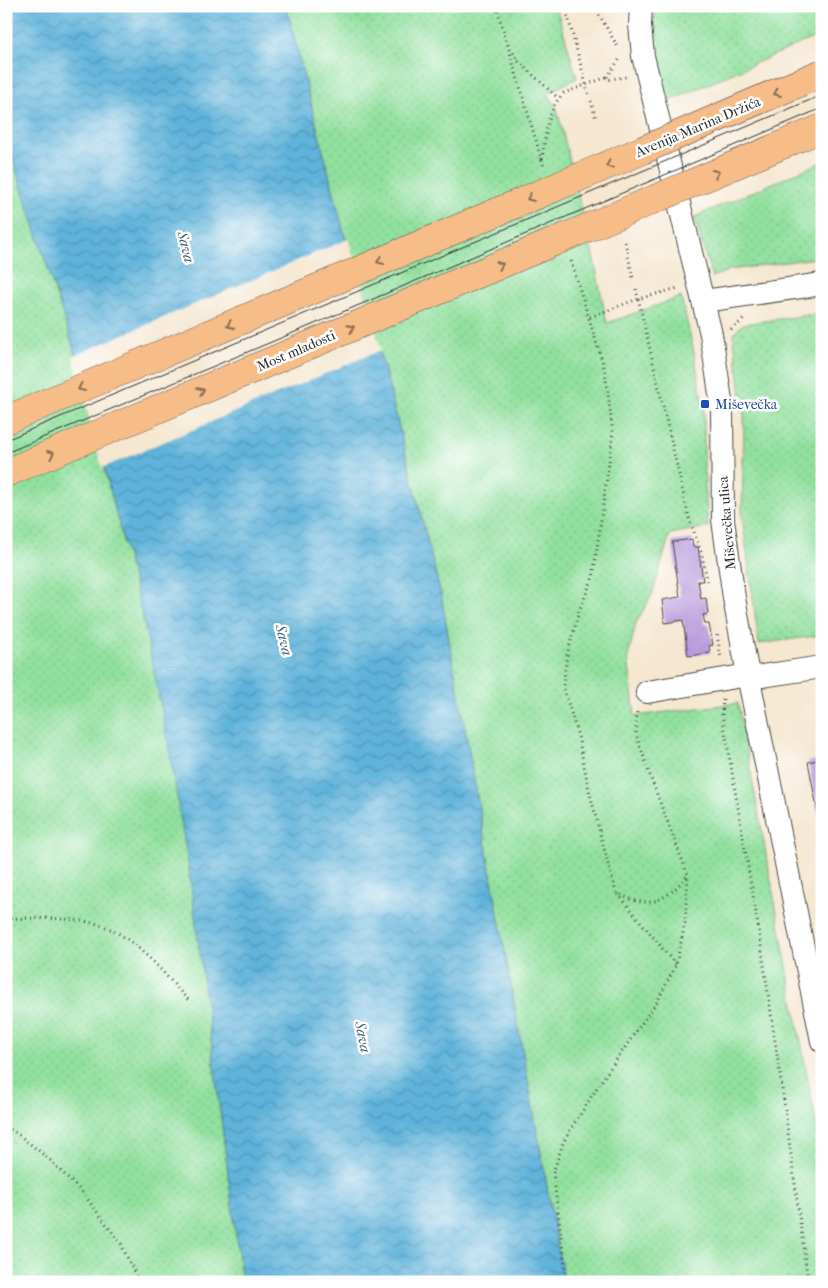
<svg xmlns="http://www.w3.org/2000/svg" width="828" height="1288" font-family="'IM FELL French Canon',serif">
  <defs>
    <pattern id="grass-dots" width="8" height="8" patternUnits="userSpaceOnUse" patternTransform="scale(1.25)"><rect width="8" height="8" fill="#91e09e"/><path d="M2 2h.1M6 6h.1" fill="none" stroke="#7dc088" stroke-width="1.8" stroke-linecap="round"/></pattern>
    <pattern id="water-waves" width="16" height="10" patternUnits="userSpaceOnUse" patternTransform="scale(1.25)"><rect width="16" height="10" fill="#5fb3db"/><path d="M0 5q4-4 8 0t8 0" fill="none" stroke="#4f92b2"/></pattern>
  </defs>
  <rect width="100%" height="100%" fill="#fff"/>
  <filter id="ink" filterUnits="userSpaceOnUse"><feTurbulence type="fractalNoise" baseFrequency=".02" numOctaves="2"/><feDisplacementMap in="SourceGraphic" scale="10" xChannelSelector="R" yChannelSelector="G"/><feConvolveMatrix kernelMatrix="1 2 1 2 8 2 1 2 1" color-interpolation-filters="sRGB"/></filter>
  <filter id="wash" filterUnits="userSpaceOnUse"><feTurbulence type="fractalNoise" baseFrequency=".0096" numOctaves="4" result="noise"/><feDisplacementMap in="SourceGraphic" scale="20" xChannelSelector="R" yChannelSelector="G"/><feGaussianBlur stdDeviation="1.12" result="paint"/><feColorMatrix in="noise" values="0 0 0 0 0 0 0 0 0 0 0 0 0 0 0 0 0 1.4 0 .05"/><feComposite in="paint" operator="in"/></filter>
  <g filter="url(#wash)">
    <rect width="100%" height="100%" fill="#f5e7d0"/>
    <path fill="url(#grass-dots)" stroke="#5e8664" d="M286,6h270l21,72 -29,15 9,16 37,151 13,63 74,-26 13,55 10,59v59l4,57 -38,7 -18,61 -16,28 -8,34 7,59 103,-13 84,452v127h-258l-123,-687 -57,-228 -39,-130z
      M656,6h166v28l-157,69c-3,-22 -18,-79 -9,-97z
      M6,139l67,207 71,276 23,115 22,132 53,413h-236z
      M822,162v95l-92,13 -18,7 -18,-60z
      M822,313v322l-63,9 -17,-128 2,-100 -11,-82 10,-10z"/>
    <path fill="url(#water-waves)" stroke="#456f83" d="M6,6h280l59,231 39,130 57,228 123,687h-322l-53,-413 -22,-132 -23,-115 -71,-276 -67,-207z"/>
    <path fill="#f5e7d0" d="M348,239l33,111 -279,118 -29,-112z"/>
    <g id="blocks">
      <path fill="#b798da" d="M692,539l1,8h5l5,34h-5l3,18 5,-1 2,16 -5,1 2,9h4l4,21 -4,1 1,7 -22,3 -5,-36 -18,3 -3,-23 18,-3 -8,-55z
        M822,759v70h-1l-13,-67z"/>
    </g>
  </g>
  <g filter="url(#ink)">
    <use href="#blocks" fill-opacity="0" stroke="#494744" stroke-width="1"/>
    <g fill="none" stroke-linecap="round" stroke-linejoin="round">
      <g stroke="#494744" stroke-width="24">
        <path id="minor" d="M641,6l-1,19 3,31 68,278 11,73 1,113 11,78 14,77 74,366
          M704,301l118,-17
          M749,678l73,-11
          M647,692l101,-17"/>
      </g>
      <g stroke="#494744" stroke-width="29">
        <path id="major" d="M575,179l68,-29
          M587,228l68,-29"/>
      </g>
      <path stroke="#494744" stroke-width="3" stroke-dasharray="1 4" stroke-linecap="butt" d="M496,6l48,162
        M565,6l24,90
        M594,6l25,43
        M508,44l10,17 40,37
        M607,77l14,-20
        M591,101l5,18
        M542,159c3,-20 6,-53 22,-66l43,-16 3,2 16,-2
        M625,242l8,36
        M571,261l34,109 8,64 -20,143 -14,34 -12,44 -4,31 15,50 11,54 20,78 7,24c32,19 49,10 72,-17
        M636,289l53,229 13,37 6,29
        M590,317l48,-18 40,-11
        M731,330l14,-12
        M717,635l4,23
        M723,699l-1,15 36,211 26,177 24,180
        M618,894l58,71
        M6,918c29,1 74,-2 100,9 34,15 58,47 83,74
        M6,1127l12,7 32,26 33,33 38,51 18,38
        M567,1282l-14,-109 10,-30 6,-11 35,-55 53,-75 19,-37 9,-42 3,-48 -35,-91 -17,-50 1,-25"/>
      <use href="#minor" stroke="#fff" stroke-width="22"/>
      <use href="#major" stroke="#f7bd88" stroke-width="28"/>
      <path stroke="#2b2b2b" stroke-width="1" d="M6,440l816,-345
        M6,453l306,-128 510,-217"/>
      <g stroke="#494744" stroke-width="29" stroke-linecap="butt">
        <path id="major-bridge" d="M643,150l179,-77
          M655,199l167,-71
          M6,420l569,-241
          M6,473l581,-245"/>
      </g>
      <use href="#major-bridge" stroke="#f7bd88" stroke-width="28"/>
    </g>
    <defs><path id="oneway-chevron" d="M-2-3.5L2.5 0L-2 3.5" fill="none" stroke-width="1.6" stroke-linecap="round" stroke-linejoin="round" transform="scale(1.25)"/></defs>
    <g stroke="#876d55">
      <use href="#oneway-chevron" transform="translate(777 93) rotate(156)"/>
      <use href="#oneway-chevron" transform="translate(609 165) rotate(157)"/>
      <use href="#oneway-chevron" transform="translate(716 173) rotate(-23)"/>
      <use href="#oneway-chevron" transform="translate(530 198) rotate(157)"/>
      <use href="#oneway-chevron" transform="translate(380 261) rotate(157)"/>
      <use href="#oneway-chevron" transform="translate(500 265) rotate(-23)"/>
      <use href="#oneway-chevron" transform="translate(230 325) rotate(157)"/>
      <use href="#oneway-chevron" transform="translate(351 328) rotate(-23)"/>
      <use href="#oneway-chevron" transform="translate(81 388) rotate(157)"/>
      <use href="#oneway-chevron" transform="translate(201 391) rotate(-23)"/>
      <use href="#oneway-chevron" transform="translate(51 454) rotate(-23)"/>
    </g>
  </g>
  <rect fill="#1a4fb4" stroke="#fff" stroke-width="2" x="700" y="399" width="10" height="10" rx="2.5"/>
  <g text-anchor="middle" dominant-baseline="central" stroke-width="5" stroke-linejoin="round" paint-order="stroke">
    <g font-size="14" fill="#2b2b2b" stroke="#fff">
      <text transform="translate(698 127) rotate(-23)">Avenija Marina Držića</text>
      <text transform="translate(296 351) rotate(-23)">Most mladosti</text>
      <text transform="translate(727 523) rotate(-95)">Miševečka ulica</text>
    </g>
    <g font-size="14" fill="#164399" stroke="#fff" text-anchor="start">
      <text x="715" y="404">Miševečka</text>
    </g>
    <g font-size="15" font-style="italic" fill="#406171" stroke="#fff">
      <text transform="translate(186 247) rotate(76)">Sava</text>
      <text transform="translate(284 640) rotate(76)">Sava</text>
      <text transform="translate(363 1037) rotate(79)">Sava</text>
    </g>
  </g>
  <rect width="828" height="1288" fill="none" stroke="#fff" stroke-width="25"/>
</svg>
